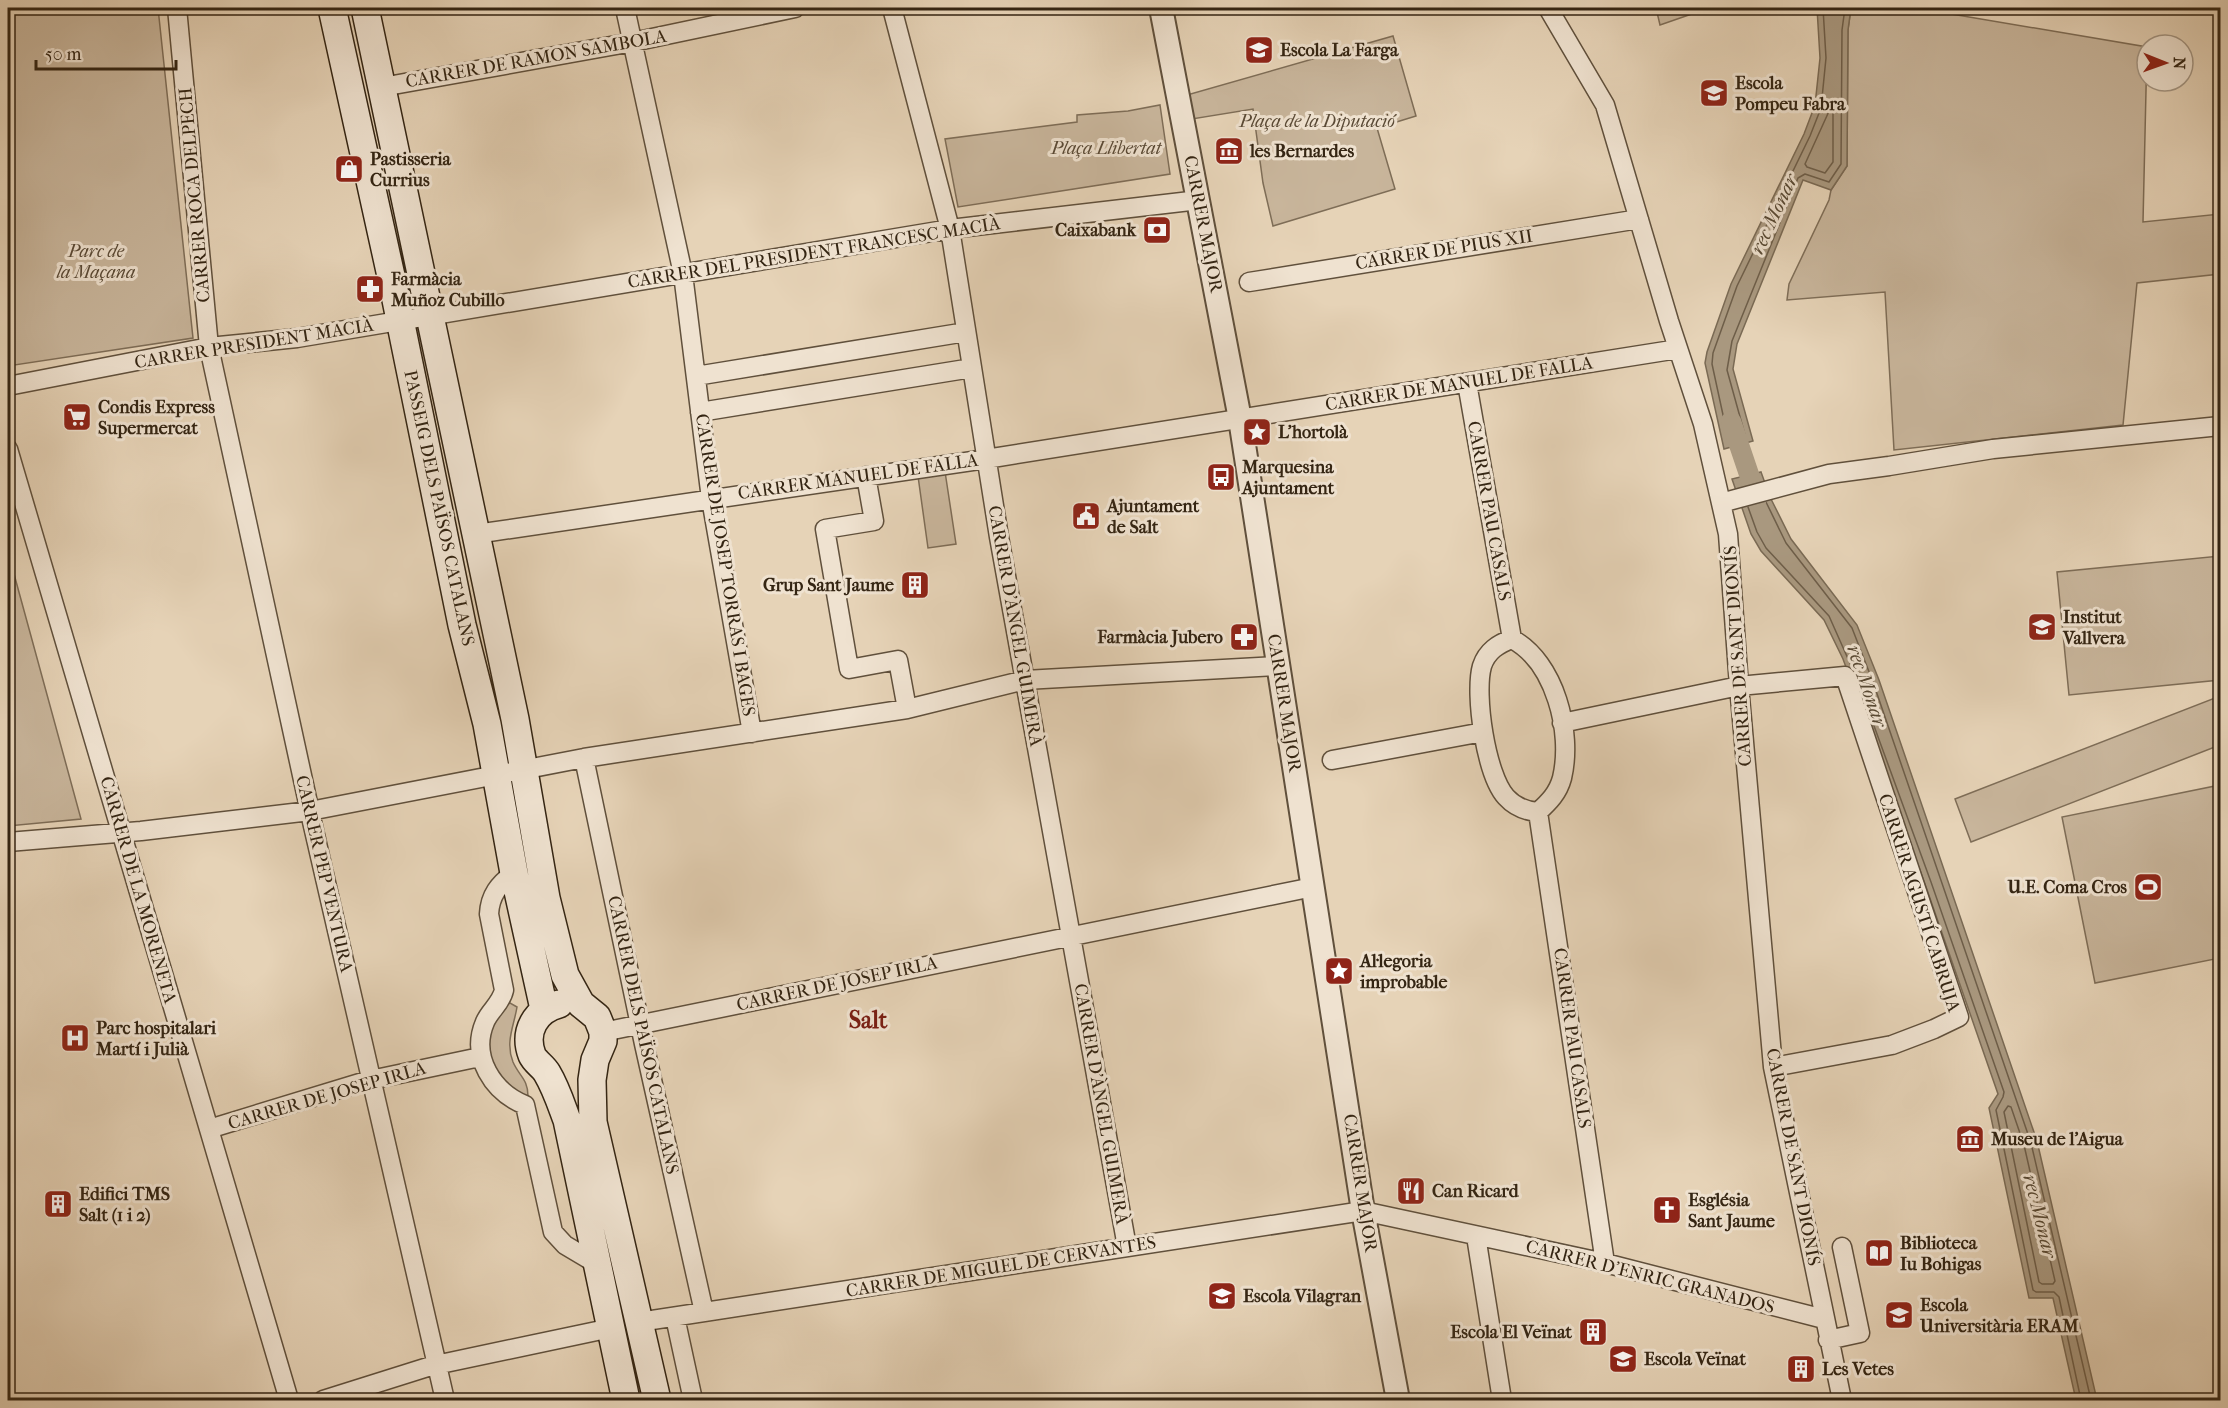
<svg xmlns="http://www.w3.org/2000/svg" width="2228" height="1408" font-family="'IM FELL French Canon',serif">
  <rect width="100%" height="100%" fill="#e6d3b7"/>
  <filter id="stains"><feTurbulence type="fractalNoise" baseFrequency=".00333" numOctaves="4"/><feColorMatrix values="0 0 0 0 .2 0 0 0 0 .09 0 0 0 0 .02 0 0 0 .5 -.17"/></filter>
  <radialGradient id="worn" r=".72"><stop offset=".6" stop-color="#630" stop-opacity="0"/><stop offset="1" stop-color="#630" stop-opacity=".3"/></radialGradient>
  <path fill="#c8b59b" stroke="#7e6d57" stroke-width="1.5" d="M8,8h150l35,330 -185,28z
    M1656,8h53l-49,17z
    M1851,8h65l231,39 -4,175 77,-8v60l-83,9 -14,142 -229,25 -9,-158 -98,8 2,-16 40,-84 2,-10 16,-24 1,-136z
    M1393,36l23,80 -39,12 18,61 -122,37 -10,-43 -10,-74 -61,10 -5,-24z
    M1160,105l10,69 -212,33 -13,-68 132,-17v-7l51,-4z
    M944,465l12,79 -28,4 -11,-79z
    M8,552l73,267 -73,7z
    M2220,556v124l-151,15 -12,-123z
    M2220,696v49l-249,97 -16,-43z
    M2220,785v173l-125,25 -33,-166z
    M508,1002l9,5c-3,19 -12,35 -4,55 6,14 15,17 15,34l-8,1c-9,-9 -23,-20 -29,-31 -13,-23 2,-47 17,-64z"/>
  <path fill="#a9987f" stroke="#7a6a54" stroke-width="1.5" d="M1817,8h34l-3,22 -1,136 -16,24 -28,-10 -66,164 -4,25 20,72 -29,8 -19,-86 2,-11 24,-68 73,-150 11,-29 5,-47z
    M1761,472l9,25 21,42 66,86 22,55 158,461 60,259h-21l-23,-102h-24l-40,-190 9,-14 -73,-210 -82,-225 -19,-39 -63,-69 -10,-17 -19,-55z"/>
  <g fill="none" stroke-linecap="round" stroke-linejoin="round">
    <path stroke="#6e5e49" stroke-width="1.5" d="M1823,8l3,50 -5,50 -11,28 -73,150 -24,67 -1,11 16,74 2,3 13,-3 2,-3 -18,-65 5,-29 66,-163 7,-4 24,8 12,-18 1,-134 3,-22
      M1830,109l3,3v50l-8,11 -18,-6 -2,-3z
      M1766,502l20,41 66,85 21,54 158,461 60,257
      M1748,507l9,25 9,16 63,68 24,54
      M1862,693l69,189 73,210 -1,5 -7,13 37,180 3,2h18l5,5 22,103
      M2008,1106l3,1 13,38 31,136 -2,3h-11l-3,-2 -35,-170z"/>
    <path stroke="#a9987f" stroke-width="20" d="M1731,421l26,77"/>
    <g stroke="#60503c" stroke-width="21">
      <path id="minor" d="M177,8l32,339 104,479 132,574
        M625,8l58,266 28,225 41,234
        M892,8l58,221 49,308 128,710
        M1548,8l57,97 64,216 34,103 25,110 11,152 34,381 69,333
        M382,87l251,-45 162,-34
        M1249,282l390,-63
        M696,376l270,-44
        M1467,383l45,256
        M8,386l201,-39 88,-9 653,-109 249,-29
        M700,412l272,-44
        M8,449l281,951
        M866,476l8,45 -49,8 24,140 49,-9 9,49
        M1721,503l108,-29 60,-8 104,-17 227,-23
        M476,534l510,-75 692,-110
        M1512,639c43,23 61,93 50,139 -4,15 -13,24 -24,34 -13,-1 -23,-5 -32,-15 -20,-22 -32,-103 -24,-131 5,-15 16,-22 30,-27z
        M1562,723l177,-37 106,-10 114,341 -25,12 -42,16 -119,22
        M584,758l60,286 60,268
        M1332,760l151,-28
        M1538,812l67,451
        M8,842l133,-11 169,-20 274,-53 323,-49 118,-29 253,-14
        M514,873c-15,11 -24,22 -25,41l15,76c-3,14 -14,20 -19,32 -15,35 8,70 40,83l28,127 12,13 32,19
        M603,1032l710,-145
        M209,1129l157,-48 114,-24
        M1476,1236l26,164
        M675,1317l18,83
        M639,1322l724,-111 242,52 219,56
        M1828,1340l32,-7 -18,-86
        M323,1400l108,-34 180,-38"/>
    </g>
    <g stroke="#60503c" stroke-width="26">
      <path id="tertiary" d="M1161,8l79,411 123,792 35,189"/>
    </g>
    <g stroke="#342513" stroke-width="30">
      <path id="secondary" d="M332,8l61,277 69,340 25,99 27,149 30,136
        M365,8l150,711 31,179 19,77 16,29 16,13 6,15v9l-8,19 -3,20 1,42 64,278
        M559,1004c-23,6 -36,27 -27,51 3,7 11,11 15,18 9,15 14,31 20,47l59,280"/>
    </g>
    <use href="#minor" stroke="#efe2d0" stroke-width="18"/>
    <use href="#tertiary" stroke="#efe2d0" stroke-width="22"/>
    <use href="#secondary" stroke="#efe2d0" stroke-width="27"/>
  </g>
  <defs>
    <g id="school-square" transform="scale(1.5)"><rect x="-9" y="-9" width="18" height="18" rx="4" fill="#8f2418" stroke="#efe2d0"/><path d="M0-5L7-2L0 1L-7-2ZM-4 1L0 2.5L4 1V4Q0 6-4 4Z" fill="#fff"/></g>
    <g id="museum-square" transform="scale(1.5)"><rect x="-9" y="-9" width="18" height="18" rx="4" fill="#8f2418" stroke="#efe2d0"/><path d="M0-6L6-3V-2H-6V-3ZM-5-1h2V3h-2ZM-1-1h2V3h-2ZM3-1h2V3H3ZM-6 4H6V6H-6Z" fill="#fff"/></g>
    <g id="shop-square" transform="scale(1.5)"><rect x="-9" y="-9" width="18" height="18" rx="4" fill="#8f2418" stroke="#efe2d0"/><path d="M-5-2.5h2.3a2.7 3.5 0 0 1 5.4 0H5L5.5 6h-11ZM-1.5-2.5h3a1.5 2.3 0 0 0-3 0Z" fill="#fff"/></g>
    <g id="bank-square" transform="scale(1.5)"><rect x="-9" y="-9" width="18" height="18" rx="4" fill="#8f2418" stroke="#efe2d0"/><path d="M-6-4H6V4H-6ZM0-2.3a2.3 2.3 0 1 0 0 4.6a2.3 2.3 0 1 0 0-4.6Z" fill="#fff"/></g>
    <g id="pharmacy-square" transform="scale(1.5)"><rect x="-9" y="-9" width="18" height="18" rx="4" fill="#8f2418" stroke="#efe2d0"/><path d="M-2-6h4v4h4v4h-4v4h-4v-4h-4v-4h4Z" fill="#fff"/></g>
    <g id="supermarket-square" transform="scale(1.5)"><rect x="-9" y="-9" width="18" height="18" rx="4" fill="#8f2418" stroke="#efe2d0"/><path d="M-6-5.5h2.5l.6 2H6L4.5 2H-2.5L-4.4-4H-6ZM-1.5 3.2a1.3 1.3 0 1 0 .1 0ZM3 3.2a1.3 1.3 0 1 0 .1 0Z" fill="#fff"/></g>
    <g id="sight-square" transform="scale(1.5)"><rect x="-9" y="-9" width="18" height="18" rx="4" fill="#8f2418" stroke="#efe2d0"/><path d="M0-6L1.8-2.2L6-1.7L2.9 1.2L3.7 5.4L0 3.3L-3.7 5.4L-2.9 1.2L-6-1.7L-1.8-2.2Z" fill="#fff"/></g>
    <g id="bus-square" transform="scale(1.5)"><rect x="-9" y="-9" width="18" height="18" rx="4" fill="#8f2418" stroke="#efe2d0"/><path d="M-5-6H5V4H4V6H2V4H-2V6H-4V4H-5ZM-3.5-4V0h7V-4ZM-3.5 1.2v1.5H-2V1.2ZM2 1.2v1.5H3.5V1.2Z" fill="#fff"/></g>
    <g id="civic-square" transform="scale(1.5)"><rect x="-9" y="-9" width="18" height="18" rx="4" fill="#8f2418" stroke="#efe2d0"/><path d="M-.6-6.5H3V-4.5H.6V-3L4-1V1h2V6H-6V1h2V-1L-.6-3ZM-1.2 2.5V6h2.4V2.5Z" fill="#fff"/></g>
    <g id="building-square" transform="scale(1.5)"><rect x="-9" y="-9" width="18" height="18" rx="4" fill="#8f2418" stroke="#efe2d0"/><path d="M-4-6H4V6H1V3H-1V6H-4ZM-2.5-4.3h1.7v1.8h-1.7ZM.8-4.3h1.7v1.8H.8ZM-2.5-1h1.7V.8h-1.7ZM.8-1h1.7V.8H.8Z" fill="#fff"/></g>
    <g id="stadium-square" transform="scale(1.5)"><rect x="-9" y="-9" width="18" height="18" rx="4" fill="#8f2418" stroke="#efe2d0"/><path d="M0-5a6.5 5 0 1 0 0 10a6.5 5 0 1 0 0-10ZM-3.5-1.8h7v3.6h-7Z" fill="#fff"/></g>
    <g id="hospital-square" transform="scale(1.5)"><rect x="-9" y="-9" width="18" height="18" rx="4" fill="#8f2418" stroke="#efe2d0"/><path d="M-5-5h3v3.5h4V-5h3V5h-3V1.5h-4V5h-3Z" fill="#fff"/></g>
    <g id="restaurant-square" transform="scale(1.5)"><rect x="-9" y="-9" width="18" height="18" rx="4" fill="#8f2418" stroke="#efe2d0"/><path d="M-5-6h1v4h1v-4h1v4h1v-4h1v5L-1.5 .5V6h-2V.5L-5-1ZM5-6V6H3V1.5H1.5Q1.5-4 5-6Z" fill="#fff"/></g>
    <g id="church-square" transform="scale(1.5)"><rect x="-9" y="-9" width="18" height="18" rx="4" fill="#8f2418" stroke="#efe2d0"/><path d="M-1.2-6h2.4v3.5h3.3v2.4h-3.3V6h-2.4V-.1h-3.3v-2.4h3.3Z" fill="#fff"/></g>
    <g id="library-square" transform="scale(1.5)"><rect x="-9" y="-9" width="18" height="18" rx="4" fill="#8f2418" stroke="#efe2d0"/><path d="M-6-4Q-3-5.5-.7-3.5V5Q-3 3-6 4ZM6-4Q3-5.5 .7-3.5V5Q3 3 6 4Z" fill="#fff"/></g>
    <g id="university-square" transform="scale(1.5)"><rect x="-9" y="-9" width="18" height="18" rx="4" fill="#8f2418" stroke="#efe2d0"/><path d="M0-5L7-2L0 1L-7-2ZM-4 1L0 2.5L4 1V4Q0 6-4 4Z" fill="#fff"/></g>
  </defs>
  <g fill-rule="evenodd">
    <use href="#school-square" x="1259" y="50"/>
    <use href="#school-square" x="1714" y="93"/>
    <use href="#museum-square" x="1229" y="151"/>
    <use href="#shop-square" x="349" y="169"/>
    <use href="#bank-square" x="1157" y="230"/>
    <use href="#pharmacy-square" x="370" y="289"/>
    <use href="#supermarket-square" x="77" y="417"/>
    <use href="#sight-square" x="1257" y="432"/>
    <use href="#bus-square" x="1221" y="477"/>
    <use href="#civic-square" x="1086" y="516"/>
    <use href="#building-square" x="915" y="585"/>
    <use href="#school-square" x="2042" y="627"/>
    <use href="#pharmacy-square" x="1244" y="637"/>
    <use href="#stadium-square" x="2148" y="887"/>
    <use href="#sight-square" x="1339" y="971"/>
    <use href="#hospital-square" x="75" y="1038"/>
    <use href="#museum-square" x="1970" y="1139"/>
    <use href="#restaurant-square" x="1411" y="1191"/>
    <use href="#building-square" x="58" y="1204"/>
    <use href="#church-square" x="1667" y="1210"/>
    <use href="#library-square" x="1879" y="1253"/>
    <use href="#school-square" x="1222" y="1296"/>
    <use href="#university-square" x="1899" y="1315"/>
    <use href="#building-square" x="1593" y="1332"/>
    <use href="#school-square" x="1623" y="1359"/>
    <use href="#building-square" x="1801" y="1369"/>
  </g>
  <g text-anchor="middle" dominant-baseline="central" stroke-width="6" stroke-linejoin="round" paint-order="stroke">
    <g font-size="18" font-weight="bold" fill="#342513" stroke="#efe2d0" text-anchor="start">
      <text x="1280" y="50">Escola La Farga</text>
      <text x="1735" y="83">Escola<tspan x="1735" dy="21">Pompeu Fabra</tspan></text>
      <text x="1250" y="151">les Bernardes</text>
      <text x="370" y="159">Pastisseria<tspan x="370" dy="21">Currius</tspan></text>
      <text x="1136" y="230" text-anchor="end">Caixabank</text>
      <text x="391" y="279">Farmàcia<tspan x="391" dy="21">Muñoz Cubillo</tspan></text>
      <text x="98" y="407">Condis Express<tspan x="98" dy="21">Supermercat</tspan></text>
      <text x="1278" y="432">L'hortolà</text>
      <text x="1242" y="467">Marquesina<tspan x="1242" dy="21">Ajuntament</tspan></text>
      <text x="1107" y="506">Ajuntament<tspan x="1107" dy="21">de Salt</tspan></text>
      <text x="894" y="585" text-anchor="end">Grup Sant Jaume</text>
      <text x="2063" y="617">Institut<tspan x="2063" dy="21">Vallvera</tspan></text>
      <text x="1223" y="637" text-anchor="end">Farmàcia Jubero</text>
      <text x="2127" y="887" text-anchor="end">U.E. Coma Cros</text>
      <text x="1360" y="961">Al·legoria<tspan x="1360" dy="21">improbable</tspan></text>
      <text x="96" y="1028">Parc hospitalari<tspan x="96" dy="21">Martí i Julià</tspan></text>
      <text x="1991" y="1139">Museu de l'Aigua</text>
      <text x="1432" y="1191">Can Ricard</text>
      <text x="79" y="1194">Edifici TMS<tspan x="79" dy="21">Salt (1 i 2)</tspan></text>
      <text x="1688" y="1200">Església<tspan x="1688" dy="21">Sant Jaume</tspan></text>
      <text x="1900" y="1243">Biblioteca<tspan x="1900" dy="21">Iu Bohigas</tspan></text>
      <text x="1243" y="1296">Escola Vilagran</text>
      <text x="1920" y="1305">Escola<tspan x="1920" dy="21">Universitària ERAM</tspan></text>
      <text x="1572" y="1332" text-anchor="end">Escola El Veïnat</text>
      <text x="1644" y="1359">Escola Veïnat</text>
      <text x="1822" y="1369">Les Vetes</text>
    </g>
    <g font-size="18" fill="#342513" stroke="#efe2d0">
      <text transform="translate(536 59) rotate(-10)">CARRER DE RAMON SAMBOLA</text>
      <text transform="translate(195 195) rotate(-95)">CARRER ROCA DELPECH</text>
      <text transform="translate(1203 224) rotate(79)">CARRER MAJOR</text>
      <text transform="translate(1444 250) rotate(-9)">CARRER DE PIUS XII</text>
      <text transform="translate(814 253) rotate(-9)">CARRER DEL PRESIDENT FRANCESC MACIÀ</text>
      <text transform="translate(254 344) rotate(-9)">CARRER PRESIDENT MACIÀ</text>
      <text transform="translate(1459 384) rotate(-9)">CARRER DE MANUEL DE FALLA</text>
      <text transform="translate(858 477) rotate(-8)">CARRER MANUEL DE FALLA</text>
      <text transform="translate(439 508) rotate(78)">PASSEIG DELS PAÏSOS CATALANS</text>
      <text transform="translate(1489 511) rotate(80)">CARRER PAU CASALS</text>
      <text transform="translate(725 565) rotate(81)">CARRER DE JOSEP TORRAS I BAGES</text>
      <text transform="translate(1015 626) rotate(80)">CARRER D'ÀNGEL GUIMERÀ</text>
      <text transform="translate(1738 656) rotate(-94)">CARRER DE SANT DIONÍS</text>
      <text transform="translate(1284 703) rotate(81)">CARRER MAJOR</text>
      <text transform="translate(324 874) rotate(77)">CARRER PEP VENTURA</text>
      <text transform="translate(138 890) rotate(74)">CARRER DE LA MORENETA</text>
      <text transform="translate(1919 903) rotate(72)">CARRER AGUSTÍ CABRUJA</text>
      <text transform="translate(837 984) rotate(-12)">CARRER DE JOSEP IRLA</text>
      <text transform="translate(643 1035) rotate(78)">CARRER DELS PAÏSOS CATALANS</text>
      <text transform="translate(1572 1038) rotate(82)">CARRER PAU CASALS</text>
      <text transform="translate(327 1096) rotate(-16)">CARRER DE JOSEP IRLA</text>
      <text transform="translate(1101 1104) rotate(80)">CARRER D'ÀNGEL GUIMERÀ</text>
      <text transform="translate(1793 1157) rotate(79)">CARRER DE SANT DIONÍS</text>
      <text transform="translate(1360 1183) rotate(81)">CARRER MAJOR</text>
      <text transform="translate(1001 1267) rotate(-9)">CARRER DE MIGUEL DE CERVANTES</text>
      <text transform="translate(1650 1277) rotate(14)">CARRER D'ENRIC GRANADOS</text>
    </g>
    <g font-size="18" font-style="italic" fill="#594935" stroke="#efe2d0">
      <text x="1317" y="121">Plaça de la Diputació</text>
      <text x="1106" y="148">Plaça Llibertat</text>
      <text x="96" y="251">Parc de<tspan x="96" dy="21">la Maçana</tspan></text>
    </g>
    <g font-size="20" font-style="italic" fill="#574833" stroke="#efe2d0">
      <text transform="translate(1774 214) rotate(-65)">rec Monar</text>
      <text transform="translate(1867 686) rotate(71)">rec Monar</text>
      <text transform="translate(2040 1216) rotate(76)">rec Monar</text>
    </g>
    <g font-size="24" font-weight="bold" fill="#7a1f14" stroke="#efe2d0">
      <text x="868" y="1020">Salt</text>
    </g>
  </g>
  <rect width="2228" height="1408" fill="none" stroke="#e6d3b7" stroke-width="30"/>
  <rect x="9" y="9" width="2210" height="1390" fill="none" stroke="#342513" stroke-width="3"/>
  <rect x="15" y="15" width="2198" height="1378" fill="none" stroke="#342513" stroke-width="1.5"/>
  <g transform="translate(2165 63) rotate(91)"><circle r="28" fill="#efe2d0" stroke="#a49684" stroke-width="1.5"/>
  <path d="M0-4.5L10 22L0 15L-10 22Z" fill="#8f2418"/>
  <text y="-9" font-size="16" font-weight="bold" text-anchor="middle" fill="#342513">N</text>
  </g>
  <path d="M36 60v9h140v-9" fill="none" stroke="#342513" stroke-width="3"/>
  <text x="45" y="60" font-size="18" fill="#342513" stroke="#efe2d0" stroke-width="4.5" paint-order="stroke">50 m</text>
  <rect width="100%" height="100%" filter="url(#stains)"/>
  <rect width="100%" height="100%" fill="url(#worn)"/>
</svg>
